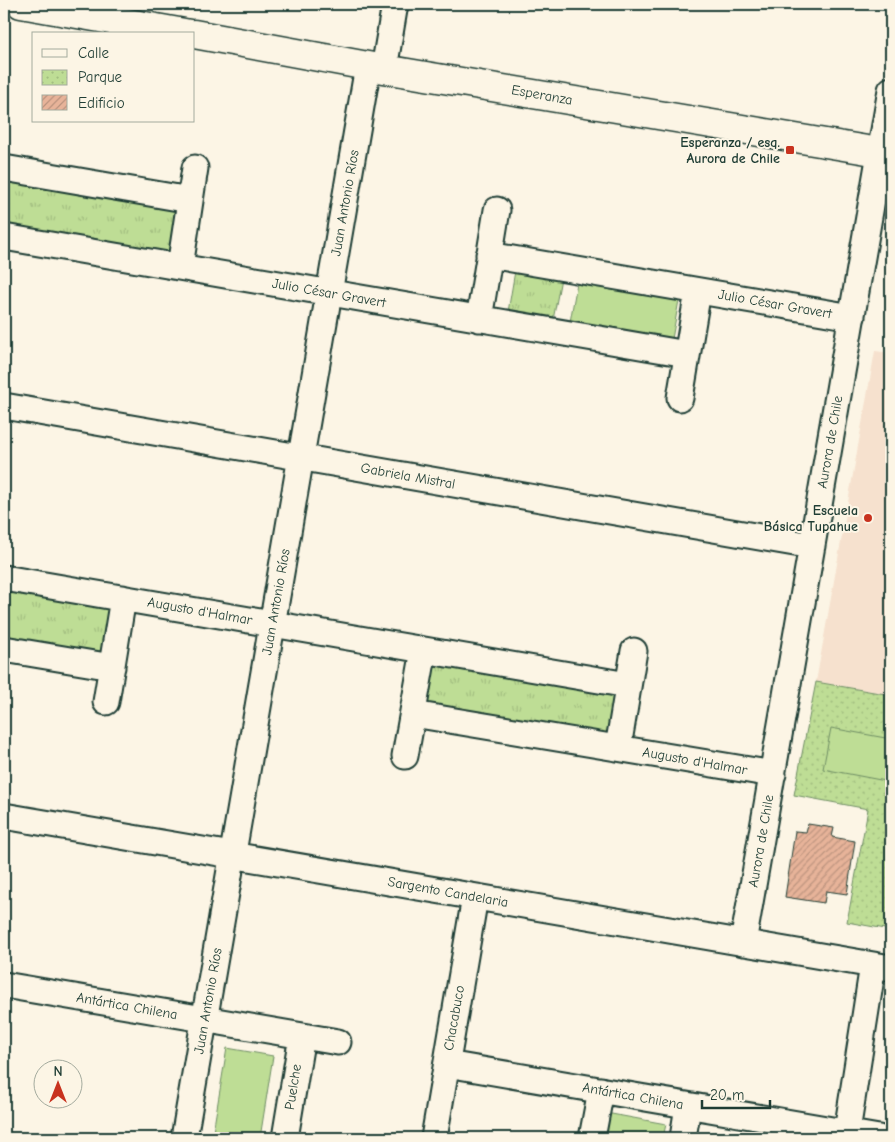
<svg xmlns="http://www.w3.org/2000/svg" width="895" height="1142" font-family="'Comic Neue',sans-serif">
  <defs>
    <pattern id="grass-tufts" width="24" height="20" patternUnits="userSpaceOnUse" patternTransform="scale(1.25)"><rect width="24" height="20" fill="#bedd95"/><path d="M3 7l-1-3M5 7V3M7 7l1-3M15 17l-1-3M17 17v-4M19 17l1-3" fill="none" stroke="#a3bf81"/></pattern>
    <pattern id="park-dots" width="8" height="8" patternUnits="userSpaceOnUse" patternTransform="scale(1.25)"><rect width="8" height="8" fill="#bedd95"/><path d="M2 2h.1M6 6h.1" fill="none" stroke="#a3bf81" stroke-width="1.8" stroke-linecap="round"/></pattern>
    <pattern id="building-hatch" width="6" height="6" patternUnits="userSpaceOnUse" patternTransform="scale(1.25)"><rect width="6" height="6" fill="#e7b399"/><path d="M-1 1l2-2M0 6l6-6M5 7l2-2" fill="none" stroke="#bb937e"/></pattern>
  </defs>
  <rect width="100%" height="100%" fill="#fcf5e5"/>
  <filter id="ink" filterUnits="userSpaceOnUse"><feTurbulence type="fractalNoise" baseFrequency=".02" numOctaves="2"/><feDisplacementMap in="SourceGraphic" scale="10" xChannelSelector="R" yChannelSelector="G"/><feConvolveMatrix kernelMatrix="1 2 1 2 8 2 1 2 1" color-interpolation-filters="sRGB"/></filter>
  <g filter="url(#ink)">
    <path fill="#f6e1ce" d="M875,351l16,2v342l-75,-13z"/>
    <path fill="url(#grass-tufts)" stroke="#6e8d64" d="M4,174l175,30 -4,48 -8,4 -163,-30z
      M516,265l46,8 -9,47 -45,-8z
      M4,584l106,18 -2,52 -104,-10z
      M438,660l177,32 -6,46 -181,-29 -8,-9 8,-35z"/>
    <path fill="url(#park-dots)" stroke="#6e8d64" d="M816,682l75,13v235l-44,-8 21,-113 -74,-14z"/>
    <path fill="#bedd95" stroke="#6e8d64" d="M577,283l102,17 -7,39 -102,-17z
      M831,728l60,11v43l-68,-13z
      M227,1048l46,8 -13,82h-48z
      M606,1113l60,11 -3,14h-62z"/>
    <path fill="url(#building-hatch)" stroke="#1f3d34" d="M808,824l26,4 -2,9 23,4 -8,53 -21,-3 -2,12 -39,-6 10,-66 11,1z"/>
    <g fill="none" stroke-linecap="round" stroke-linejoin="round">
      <g stroke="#1f3d34" stroke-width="29">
        <path id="minor" d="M384,69l11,-65
          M4,168l186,32
          M4,237l683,117
          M489,255l363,62
          M180,267l15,-99
          M479,319l18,-109
          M680,398l18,-107
          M4,406l808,140
          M4,578l624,107
          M4,649l108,18
          M106,702l17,-104
          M413,714l360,60
          M618,748l16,-97
          M405,756l19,-106
          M4,816l887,152
          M743,943l148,-853
          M4,985l334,57
          M447,1064l432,74
          M184,1138l184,-1072
          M285,1138l17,-102
          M434,1138l41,-241
          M592,1138l9,-48
          M683,1138l5,-32
          M846,1138l27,-173"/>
      </g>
      <g stroke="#1f3d34" stroke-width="31">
        <path id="tertiary" d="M21,4l169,30
          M194,34l190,35 507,85"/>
      </g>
      <use href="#minor" stroke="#fcf5e5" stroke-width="25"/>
      <use href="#tertiary" stroke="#fcf5e5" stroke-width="28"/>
    </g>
  </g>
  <g fill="#c8321e" stroke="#fcf5e5" stroke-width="2">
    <rect x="785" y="145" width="10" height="10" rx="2.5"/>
    <circle cx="868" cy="518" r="5"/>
  </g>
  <g text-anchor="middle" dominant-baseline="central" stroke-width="4" stroke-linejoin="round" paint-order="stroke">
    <g font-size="14" fill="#1f3d34" stroke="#fcf5e5">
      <text transform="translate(542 95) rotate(10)">Esperanza</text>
      <text transform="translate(345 203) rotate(-80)">Juan Antonio Ríos</text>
      <text transform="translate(329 293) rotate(10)">Julio César Gravert</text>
      <text transform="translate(775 304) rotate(10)">Julio César Gravert</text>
      <text transform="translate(830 442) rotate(-80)">Aurora de Chile</text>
      <text transform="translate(408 476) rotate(10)">Gabriela Mistral</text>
      <text transform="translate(276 602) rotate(-80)">Juan Antonio Ríos</text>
      <text transform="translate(200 611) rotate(10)">Augusto d'Halmar</text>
      <text transform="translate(695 761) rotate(10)">Augusto d'Halmar</text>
      <text transform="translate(761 841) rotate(-80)">Aurora de Chile</text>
      <text transform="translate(448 892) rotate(10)">Sargento Candelaria</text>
      <text transform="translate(208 1001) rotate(-80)">Juan Antonio Ríos</text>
      <text transform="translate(127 1006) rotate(10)">Antártica Chilena</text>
      <text transform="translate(454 1018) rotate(-80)">Chacabuco</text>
      <text transform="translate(293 1087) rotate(-81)">Puelche</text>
      <text transform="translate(633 1096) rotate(10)">Antártica Chilena</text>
    </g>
    <g font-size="14" font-weight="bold" fill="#1f3d34" stroke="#fcf5e5" text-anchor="end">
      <text x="780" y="142">Esperanza / esq.<tspan x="780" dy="16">Aurora de Chile</tspan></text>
      <text x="858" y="510">Escuela<tspan x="858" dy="16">Básica Tupahue</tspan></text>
    </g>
  </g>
  <rect width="895" height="1142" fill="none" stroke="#fcf5e5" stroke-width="20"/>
  <rect x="10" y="10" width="875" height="1122" fill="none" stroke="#1f3d34" stroke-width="2" filter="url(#ink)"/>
  <rect x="32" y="32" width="162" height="90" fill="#fcf5e5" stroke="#a4ab9e"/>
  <rect x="42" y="49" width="25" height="8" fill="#fcf5e5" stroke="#a4ab9e"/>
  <text x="78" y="58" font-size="15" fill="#1f3d34">Calle</text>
  <rect x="42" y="70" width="25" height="15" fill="url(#park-dots)" stroke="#a4ab9e"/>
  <text x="78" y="82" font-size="15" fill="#1f3d34">Parque</text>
  <rect x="42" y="95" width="25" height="15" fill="url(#building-hatch)" stroke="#a4ab9e"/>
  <text x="78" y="108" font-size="15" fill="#1f3d34">Edificio</text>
  <g transform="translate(58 1084)"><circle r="24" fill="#fcf5e5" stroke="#a4ab9e"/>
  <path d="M0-4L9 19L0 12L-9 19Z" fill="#c8321e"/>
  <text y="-8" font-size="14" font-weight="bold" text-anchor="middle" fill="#1f3d34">N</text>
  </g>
  <path d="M702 1100v8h68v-8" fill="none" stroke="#1f3d34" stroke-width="2.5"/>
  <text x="710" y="1100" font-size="15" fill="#1f3d34" stroke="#fcf5e5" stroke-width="4" paint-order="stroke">20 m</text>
</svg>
